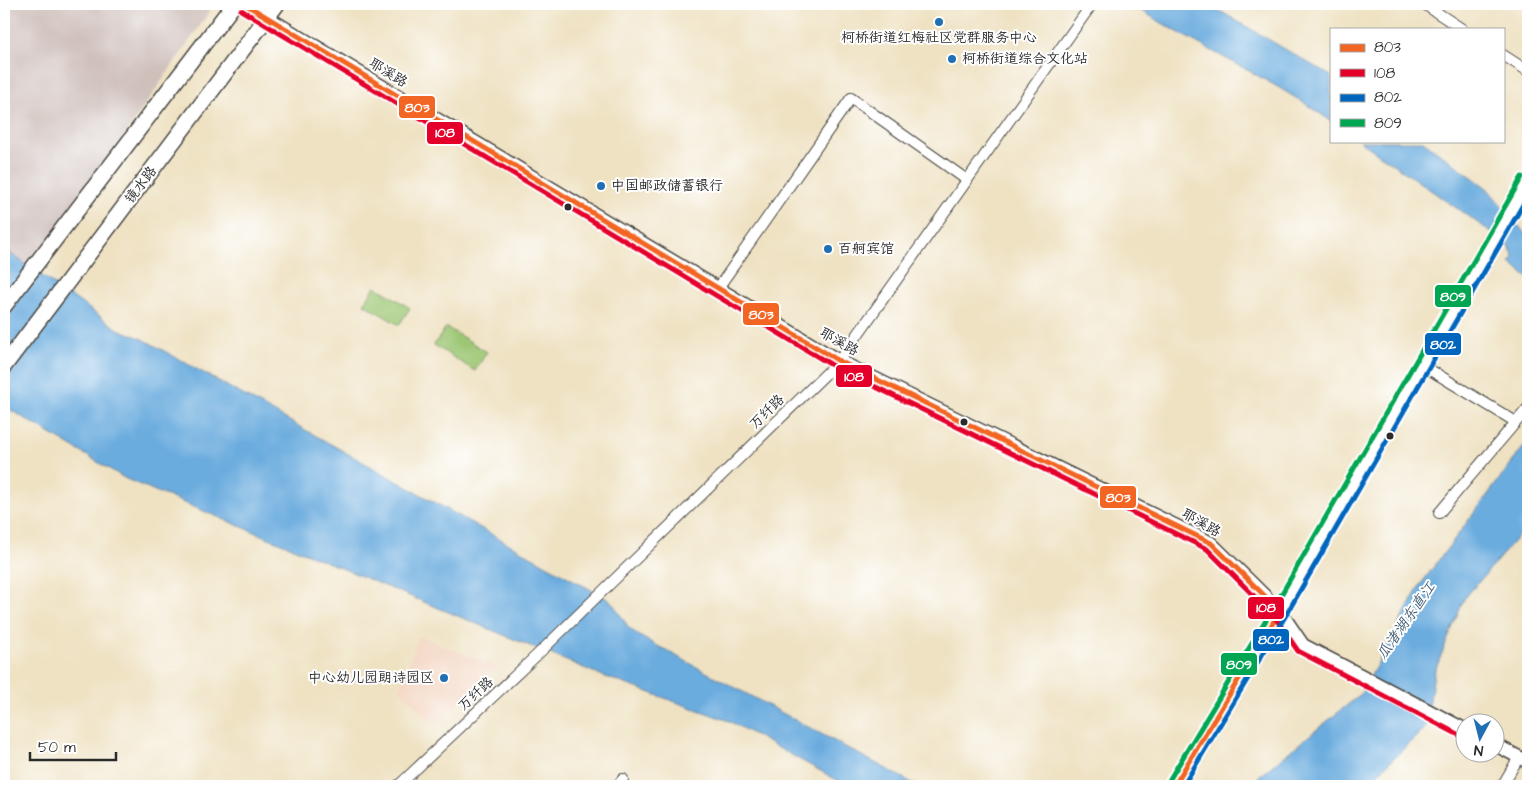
<svg xmlns="http://www.w3.org/2000/svg" width="1532" height="790" font-family="'Architects Daughter','LXGW WenKai TC',sans-serif">
  <rect width="100%" height="100%" fill="#fff"/>
  <filter id="ink" filterUnits="userSpaceOnUse"><feTurbulence type="fractalNoise" baseFrequency=".02" numOctaves="2"/><feDisplacementMap in="SourceGraphic" scale="10" xChannelSelector="R" yChannelSelector="G"/><feConvolveMatrix kernelMatrix="1 2 1 2 8 2 1 2 1" color-interpolation-filters="sRGB"/></filter>
  <filter id="wash" filterUnits="userSpaceOnUse"><feTurbulence type="fractalNoise" baseFrequency=".0096" numOctaves="4" result="noise"/><feDisplacementMap in="SourceGraphic" scale="20" xChannelSelector="R" yChannelSelector="G"/><feGaussianBlur stdDeviation="1.12" result="paint"/><feColorMatrix in="noise" values="0 0 0 0 0 0 0 0 0 0 0 0 0 0 0 0 0 1.4 0 .05"/><feComposite in="paint" operator="in"/></filter>
  <g filter="url(#wash)">
    <rect width="100%" height="100%" fill="#efe2c3"/>
    <path fill="#f3d4bf" d="M419,636l78,31 -63,58 -35,-36z"/>
    <path fill="#cfc0bb" d="M4,4h200l8,4 -178,258 -30,-10z"/>
    <path fill="#9dc774" stroke="#647950" d="M375,286l35,22 -11,17 -35,-21z
      M446,327l41,25 -12,19 -41,-26z"/>
    <path fill="#6aacde" stroke="#4a6c84" d="M1131,4h77l123,72v45c-63,-45 -136,-75 -200,-117z
      M1360,141h63l64,47 41,49v41l-18,-15 4,-5 -6,-14z
      M4,249l114,80 25,10 468,262 18,27 12,9 277,149h-70l-119,-65 -126,-45 -477,-197 -122,-73z
      M1528,441v84l-64,74 -30,74 -8,54 -58,56 -8,3h-106l5,-10 102,-82 59,-109z"/>
  </g>
  <g filter="url(#ink)">
    <g fill="none" stroke-linecap="round" stroke-linejoin="round">
      <g stroke="#484642" stroke-width="12">
        <path id="minor" d="M1424,4l38,25
          M1503,55l25,16
          M718,288l133,-190 116,82
          M1422,365l94,57
          M1439,513l89,-105
          M398,786l139,-131 302,-294 253,-357
          M617,786l6,-7
          M1502,786l17,-29"/>
      </g>
      <g stroke="#484642" stroke-width="15">
        <path id="tertiary" d="M245,4l594,357 372,182 69,68 23,34 161,84
          M1494,744l34,18
          M1174,786l106,-175 248,-430"/>
      </g>
      <g stroke="#484642" stroke-width="18">
        <path id="primary" d="M4,306l230,-302
          M4,366l273,-362"/>
      </g>
      <use href="#minor" stroke="#fff" stroke-width="10"/>
      <use href="#tertiary" stroke="#fff" stroke-width="12"/>
      <use href="#primary" stroke="#fff" stroke-width="15"/>
      <g stroke="#fff" stroke-width="9">
        <path id="bus-1" d="M245,4l594,357 372,182 69,68
          M1174,786l106,-175"/>
      </g>
      <g stroke="#fff" stroke-width="9">
        <path id="bus-2" d="M241,10l594,357 372,182 67,67 24,35 163,85"/>
      </g>
      <g stroke="#fff" stroke-width="9">
        <path id="bus-3" d="M1183,786l103,-171 242,-419"/>
      </g>
      <g stroke="#fff" stroke-width="9">
        <path id="bus-4" d="M1168,782l106,-175 248,-430"/>
      </g>
      <use href="#bus-1" stroke="#f26522" stroke-width="5"/>
      <use href="#bus-2" stroke="#e4002b" stroke-width="5"/>
      <use href="#bus-3" stroke="#0065bd" stroke-width="5"/>
      <use href="#bus-4" stroke="#00a651" stroke-width="5"/>
    </g>
  </g>
  <g fill="#1f6fb2" stroke="#fff" stroke-width="2">
    <circle cx="939" cy="22" r="5"/>
    <circle cx="952" cy="59" r="5"/>
    <circle cx="601" cy="186" r="5"/>
    <circle cx="828" cy="249" r="5"/>
    <circle cx="444" cy="678" r="5"/>
  </g>
  <g fill="#2b2b2b" stroke="#fff" stroke-width="2">
    <circle cx="568" cy="207" r="4.5"/>
    <circle cx="964" cy="422" r="4.5"/>
    <circle cx="1390" cy="436" r="4.5"/>
  </g>
  <g text-anchor="middle" dominant-baseline="central" stroke-width="4" stroke-linejoin="round" paint-order="stroke">
    <g font-size="14" fill="#2b2b2b" stroke="#fff" text-anchor="start">
      <text x="939" y="38" text-anchor="middle">柯桥街道红梅社区党群服务中心</text>
      <text x="962" y="59">柯桥街道综合文化站</text>
      <text x="611" y="186">中国邮政储蓄银行</text>
      <text x="838" y="249">百舸宾馆</text>
      <text x="434" y="678" text-anchor="end">中心幼儿园朗诗园区</text>
    </g>
    <g font-size="14" fill="#2b2b2b" stroke="#fff">
      <text transform="translate(388 73) rotate(31)">耶溪路</text>
      <text transform="translate(141 185) rotate(-53)">镜水路</text>
      <text transform="translate(839 342) rotate(29)">耶溪路</text>
      <text transform="translate(767 412) rotate(-44)">万纤路</text>
      <text transform="translate(1201 523) rotate(29)">耶溪路</text>
      <text transform="translate(476 694) rotate(-43)">万纤路</text>
    </g>
    <g font-size="15" font-style="italic" fill="#445f73" stroke="#fff">
      <text transform="translate(1406 621) rotate(-55)">瓜渚湖东直江</text>
    </g>
  </g>
  <g stroke="#fff" stroke-width="2">
    <rect x="398" y="95" width="38" height="24" rx="5" fill="#f26522"/>
    <rect x="426" y="121" width="38" height="24" rx="5" fill="#e4002b"/>
    <rect x="1434" y="284" width="38" height="24" rx="5" fill="#00a651"/>
    <rect x="742" y="302" width="38" height="24" rx="5" fill="#f26522"/>
    <rect x="1424" y="332" width="38" height="24" rx="5" fill="#0065bd"/>
    <rect x="835" y="364" width="38" height="24" rx="5" fill="#e4002b"/>
    <rect x="1099" y="485" width="38" height="24" rx="5" fill="#f26522"/>
    <rect x="1247" y="596" width="38" height="24" rx="5" fill="#e4002b"/>
    <rect x="1252" y="628" width="38" height="24" rx="5" fill="#0065bd"/>
    <rect x="1220" y="652" width="38" height="24" rx="5" fill="#00a651"/>
  </g>
  <g font-size="14" text-anchor="middle" font-weight="bold" fill="#fff">
    <text x="417" y="112">803</text>
    <text x="445" y="137">108</text>
    <text x="1453" y="301">809</text>
    <text x="761" y="319">803</text>
    <text x="1443" y="349">802</text>
    <text x="854" y="381">108</text>
    <text x="1118" y="502">803</text>
    <text x="1266" y="612">108</text>
    <text x="1271" y="644">802</text>
    <text x="1239" y="669">809</text>
  </g>
  <rect width="1532" height="790" fill="none" stroke="#fff" stroke-width="20"/>
  <rect x="1330" y="28" width="175" height="115" fill="#ffffff" stroke="#aaaaaa"/>
  <rect x="1340" y="44" width="25" height="8" fill="#f26522" stroke="#aaaaaa"/>
  <text x="1374" y="52" font-size="15" fill="#2b2b2b">803</text>
  <rect x="1340" y="69" width="25" height="8" fill="#e4002b" stroke="#aaaaaa"/>
  <text x="1374" y="78" font-size="15" fill="#2b2b2b">108</text>
  <rect x="1340" y="94" width="25" height="8" fill="#0065bd" stroke="#aaaaaa"/>
  <text x="1374" y="102" font-size="15" fill="#2b2b2b">802</text>
  <rect x="1340" y="119" width="25" height="8" fill="#00a651" stroke="#aaaaaa"/>
  <text x="1374" y="128" font-size="15" fill="#2b2b2b">809</text>
  <g transform="translate(1480 738) rotate(187)"><circle r="24" fill="#ffffff" stroke="#aaaaaa"/>
  <path d="M0-4L9 19L0 12L-9 19Z" fill="#1f6fb2"/>
  <text y="-8" font-size="14" font-weight="bold" text-anchor="middle" fill="#2b2b2b">N</text>
  </g>
  <path d="M30 752v8h86v-8" fill="none" stroke="#2b2b2b" stroke-width="2.5"/>
  <text x="38" y="752" font-size="15" fill="#2b2b2b" stroke="#ffffff" stroke-width="4" paint-order="stroke">50 m</text>
</svg>
